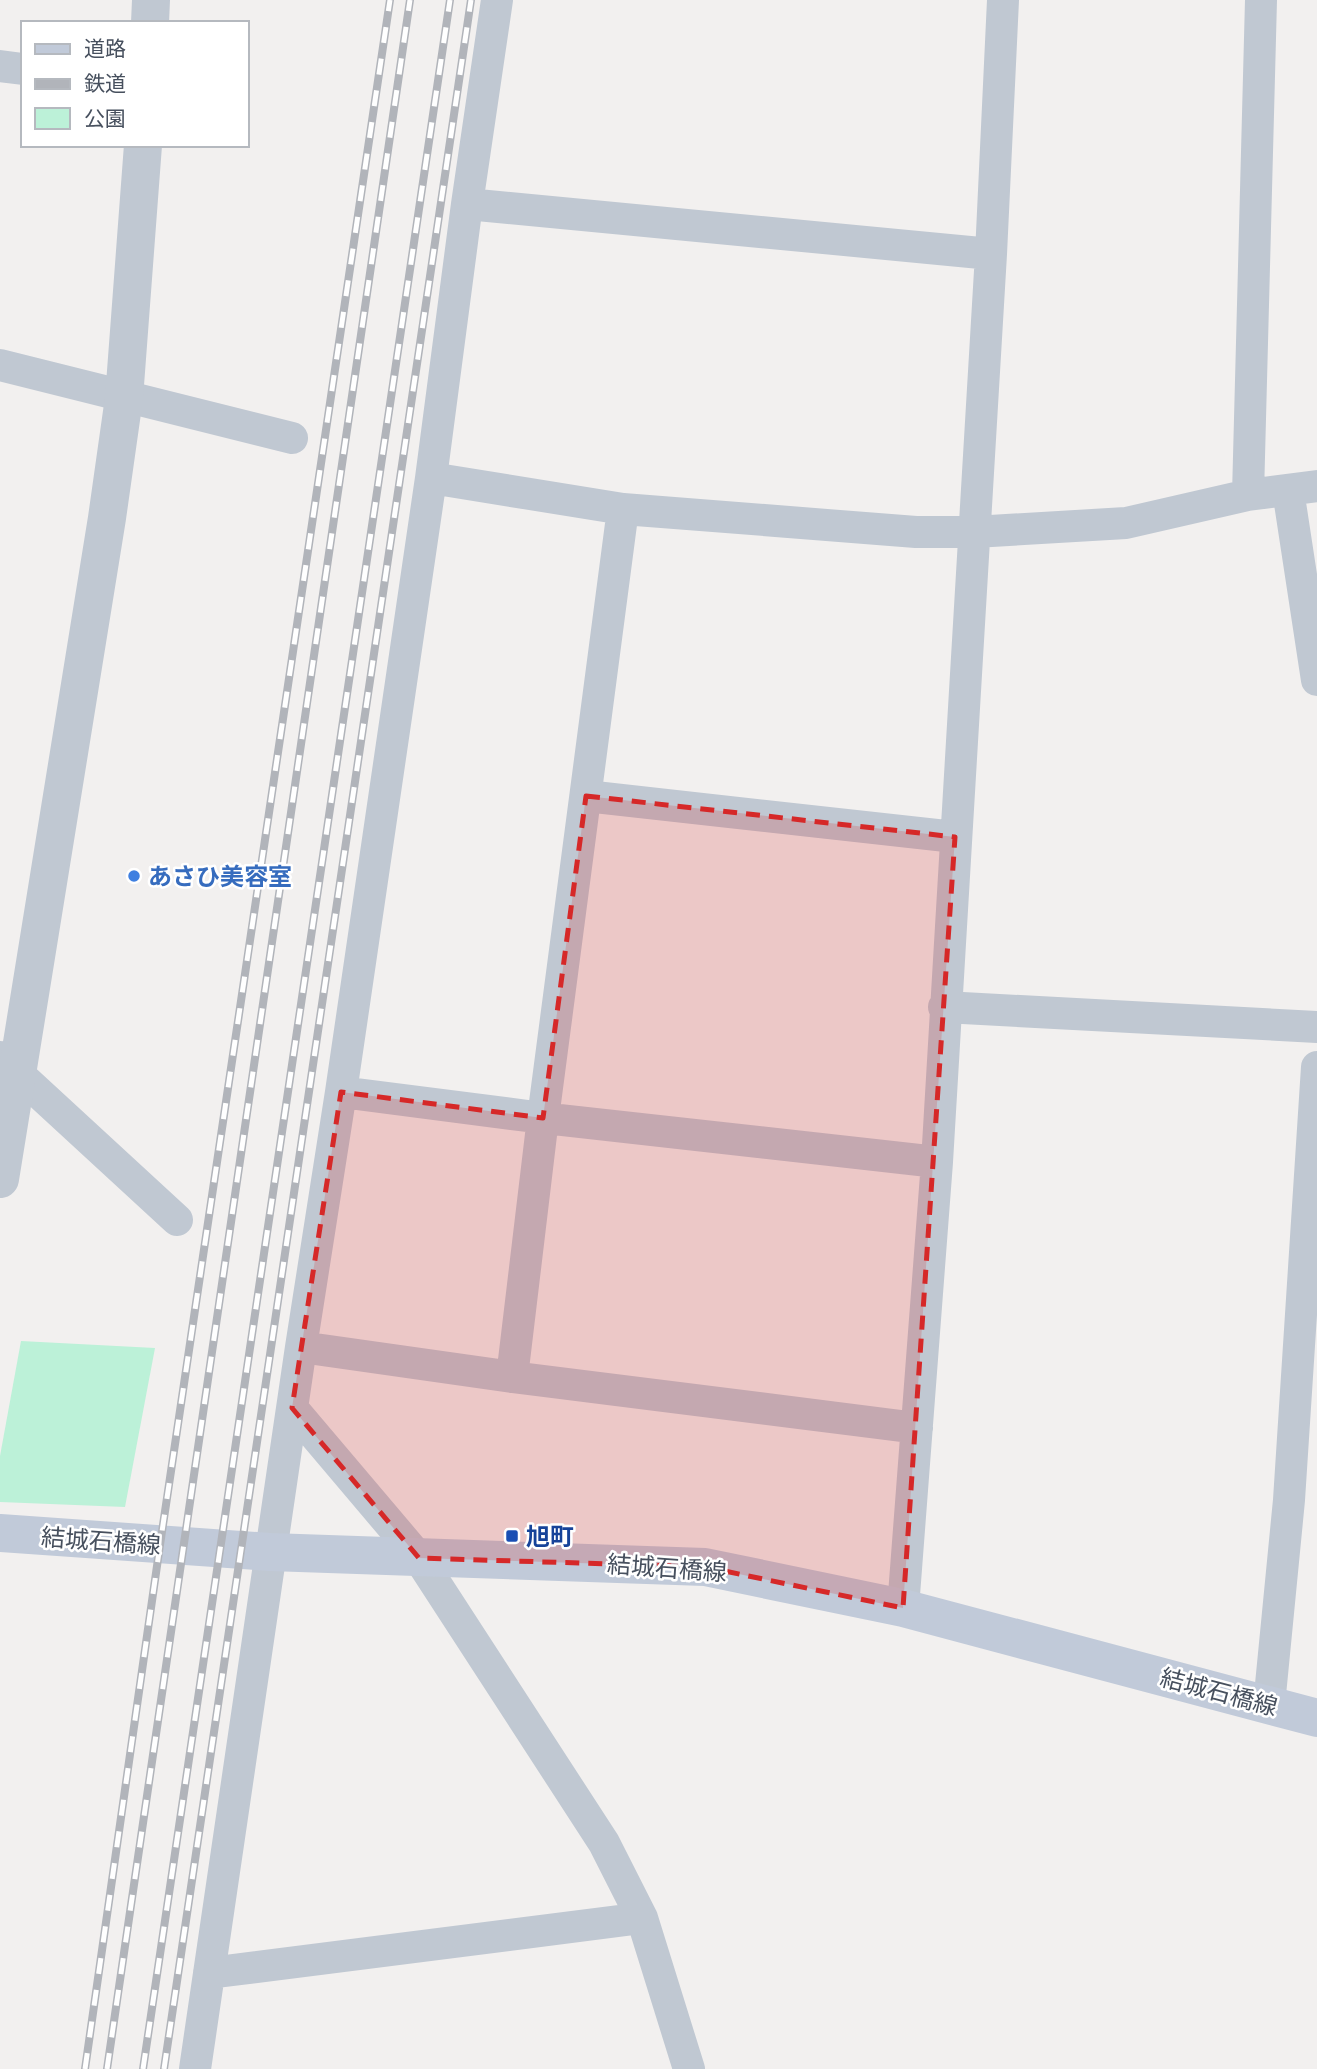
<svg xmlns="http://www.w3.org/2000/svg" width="1317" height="2069" font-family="Raleway,'Noto Sans JP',sans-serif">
  <rect width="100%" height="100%" fill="#f2f0ef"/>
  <path fill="#bcf1d8" d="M21,1341l134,7 -30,159 -125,-5v-46z"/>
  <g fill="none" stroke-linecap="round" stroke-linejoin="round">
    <path stroke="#c0c8d2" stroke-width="32" d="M0,66l23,3
      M467,204l524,50
      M0,365l292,73
      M431,478l192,31 293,23h58l152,-9 122,-28 69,-9
      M1288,490l29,190
      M1248,495l13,-495
      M586,796l369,41
      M944,1007l373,20
      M0,1057l177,163
      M341,1092l202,26 394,44
      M301,1347l211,30 405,51
      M512,1377l31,-259 80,-609
      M292,1408l127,150 185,285 38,75 47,151
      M903,1608l34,-446 54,-908 12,-254
      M1269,1705l20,-205 28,-433
      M209,1973l433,-55
      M195,2069l106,-722 40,-255 90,-614 36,-274 30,-204"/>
    <path stroke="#c0c8d2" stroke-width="38" d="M150,23l1,-23
      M0,1179l107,-661 17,-120 19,-253"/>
    <path stroke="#c1cad9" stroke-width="38" d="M0,1533l270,19 435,15 198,41 414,110"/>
    <g stroke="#b1b4ba" stroke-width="8">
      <path id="rail" d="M85,2069l75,-524 230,-1545
        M107,2069l303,-2069
        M143,2069l307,-2069
        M164,2069l307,-2069"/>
    </g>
    <use href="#rail" stroke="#fff" stroke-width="5" stroke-dasharray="16" stroke-linecap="butt"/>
  </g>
  <path fill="#d62828" fill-opacity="0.2" stroke="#d62828" stroke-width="5" stroke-dasharray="14 9" stroke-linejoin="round" d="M586,796l369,41 -52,771 -198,-41 -286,-9 -127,-150 49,-316 202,26z"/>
  <circle fill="#3f7fe0" stroke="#fff" stroke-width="2.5" cx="134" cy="876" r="7"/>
  <rect fill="#1a4fb4" stroke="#fff" stroke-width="2.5" x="505" y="1529" width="14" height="14" rx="3.5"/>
  <g text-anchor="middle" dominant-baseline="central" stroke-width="5" stroke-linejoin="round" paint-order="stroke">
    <g font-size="24" font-weight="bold" fill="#366cbe" stroke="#fff" text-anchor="start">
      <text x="148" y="876">あさひ美容室</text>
    </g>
    <g font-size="24" font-weight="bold" fill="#164399" stroke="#fff" text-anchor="start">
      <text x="526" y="1536">旭町</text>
    </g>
    <g font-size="24" fill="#47505e" stroke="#fff">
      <text transform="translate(101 1541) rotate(4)">結城石橋線</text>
      <text transform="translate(667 1568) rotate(4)">結城石橋線</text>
      <text transform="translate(1219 1692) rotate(15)">結城石橋線</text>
    </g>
  </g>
  <rect x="21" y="21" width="228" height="126" fill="#ffffff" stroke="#b5b9bf" stroke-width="2"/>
  <rect x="35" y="44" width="35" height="10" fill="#c1cad9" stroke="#b5b9bf" stroke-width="2"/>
  <text x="84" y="56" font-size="21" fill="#47505e">道路</text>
  <rect x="35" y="79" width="35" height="10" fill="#b1b4ba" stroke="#b5b9bf" stroke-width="2"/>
  <text x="84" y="91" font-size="21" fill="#47505e">鉄道</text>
  <rect x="35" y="108" width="35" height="21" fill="#bcf1d8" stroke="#b5b9bf" stroke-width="2"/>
  <text x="84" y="126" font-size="21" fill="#47505e">公園</text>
</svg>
